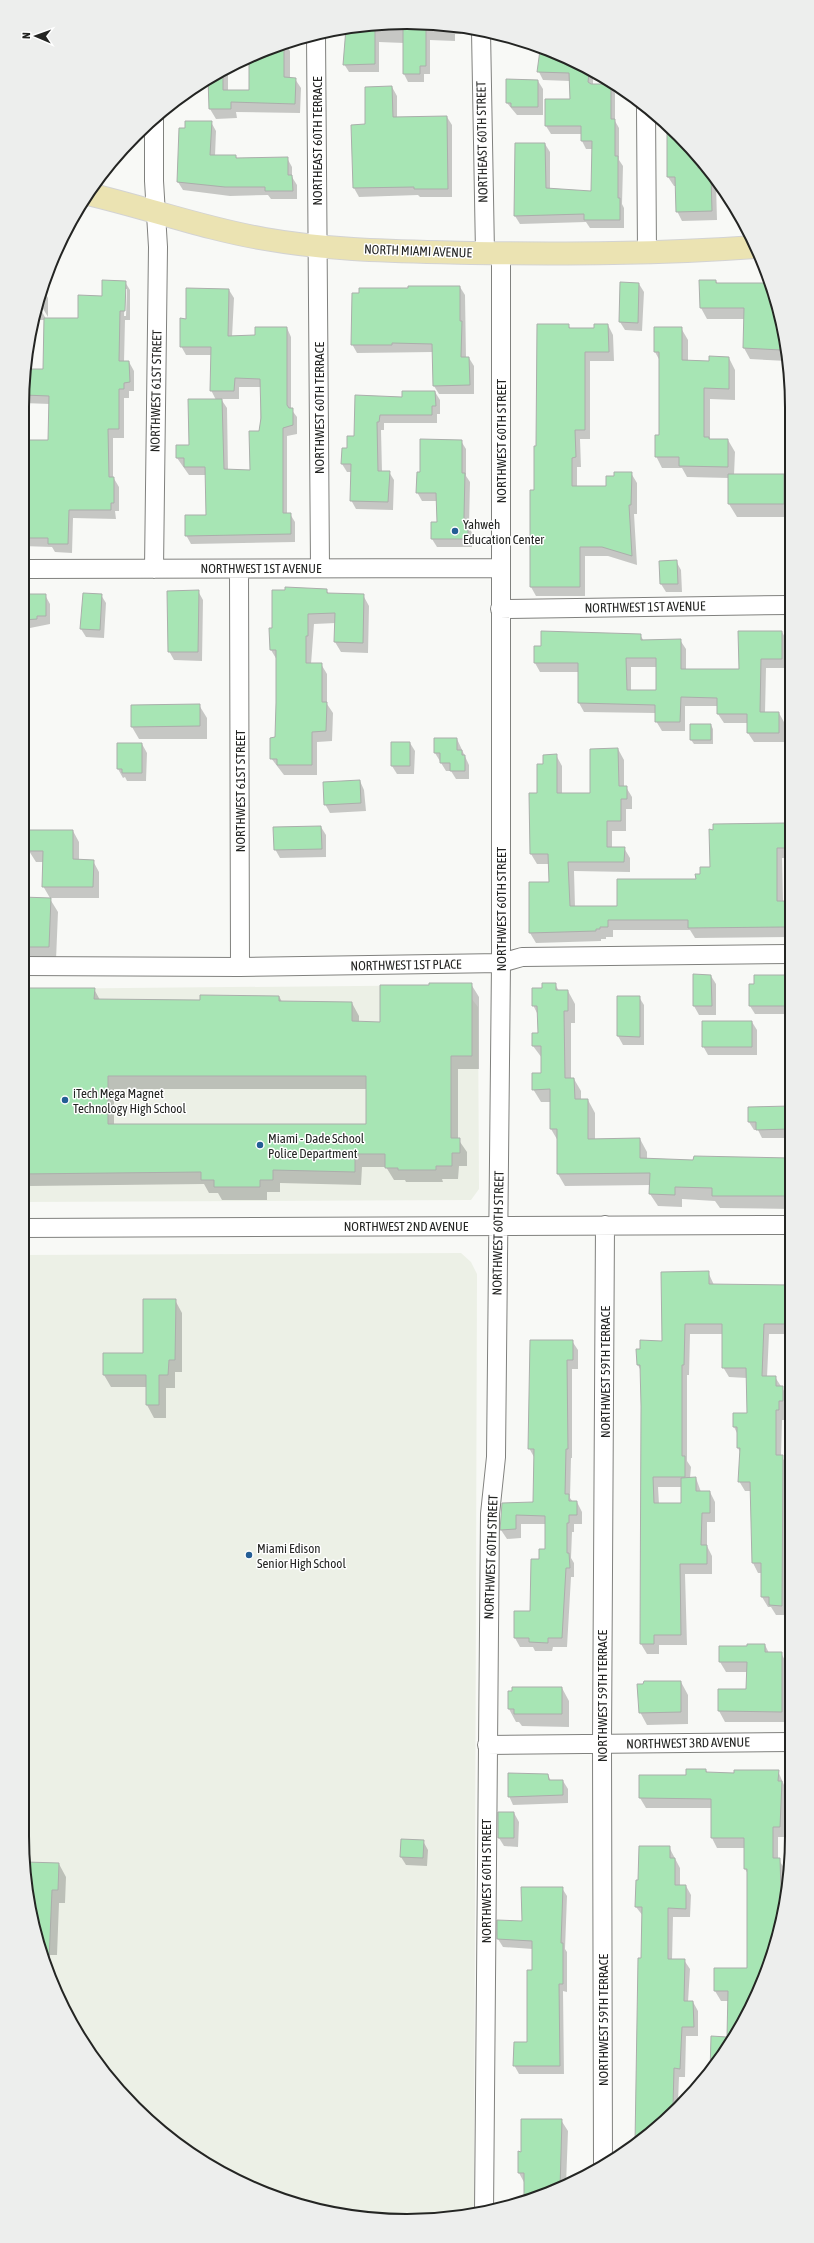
<svg xmlns="http://www.w3.org/2000/svg" width="814" height="2243" font-family="'Asap Condensed',sans-serif">
  <rect width="100%" height="100%" fill="#f8f9f6"/>
  <path fill="#ecf0e6" d="M461,985l17,22 1,182 -8,11 -449,2v-213z
    M461,1253l10,9 6,12 -3,940 -117,4 -74,-17 -68,-31 -98,-80 -44,-62 -30,-68 -21,-124v-581z"/>
  <path fill="#0003" fill-rule="evenodd" d="M432,23l29,5v6h-6v7l-25,-1v34h-6v8h-16l-4,-8v-31l-25,-1v30h-30l-5,-8 2,-36 11,-3z
    M508,35l14,7h-11z
    M284,42l6,9v28h5l6,9 -1,25 -64,-1 1,6 -21,1 -6,-10 -1,-28h-5l24,-13v23h22v-33z
    M541,51l52,23v11h17l5,8v28l4,7v32l4,6 -1,38 2,4v20h-34l-4,-6 -66,2 -5,-8 30,-72 5,8v37l42,3 1,-43h-7l-4,-8v-7h-31l-5,-8 25,-26 -1,-19 -27,-1 -4,-8z
    M538,81l5,8v26h-26l-10,-12z
    M392,87l5,9v22l50,-1 5,8v72h-32l-2,-2 -59,2 -5,-9 -2,-62 14,-1z
    M211,122l5,9 -1,25h21l1,3 50,-1 5,9v10l5,8v14h-26l-3,-4 -38,1 -47,-6 -5,-8 8,-53z
    M668,128l29,25 19,31 1,36 -35,1 -5,-10 -1,-25h-2l-6,-9z
    M716,281l2,3h51l18,67v10l-37,-2 -6,-11 1,-29h-38l-6,-11z
    M125,282l5,8v30h-5l-1,42h5l5,9v20h-5v7h-5v40h-11v39l6,10v24h-4l1,8 -43,-1 -1,35 -17,-1 -3,-5 -30,-1v-105h27l1,-37 -27,-1 4,-33h17l1,-50h-11l1,-13 7,-18 6,9v19l-6,-10 -2,1 6,11h33l24,-22zM125,289h2l-1,27h-2z
    M639,284l5,8 -2,39 -17,-1 -5,-8z
    M460,287l5,8 1,63h3l5,8v28h-35l-5,-8 -1,-34 -76,1 -5,-9 8,-55z
    M229,290l5,8 -2,39 24,-1 31,-8 4,9v72l6,8v17l-10,2v78h3l5,8v20l-104,2 -5,-9 21,-19 -1,-41h-17l-12,-17 13,-12 26,-46 -5,-10 1,-35h-26l-5,-9 6,-26zM239,387h22l-1,45 -9,39h-23l-1,-63 -6,-9h18z
    M568,325l3,4h24l13,-4 5,10 1,26h-24v78h-10l1,28h-4v20h30l24,-14 6,10v31h-3l3,51 -29,-9h-23v40h-49l-5,-9 6,-140z
    M655,328h26l7,12v22h22l19,-4 6,12v30l-25,-1v41h18l7,12 -1,23h50l5,9v33h-52l-8,-13v-26l-42,-1 -5,-9h-20l-6,-12 4,-20v-75l-5,-9z
    M435,392l5,8v14h-3v9h-53v7h-3l1,42h7l5,8 -1,30 -37,-1 -5,-9 1,-28h-5l-5,-8 13,-27 1,-41 47,2z
    M461,441l5,8v27l4,6 -1,44 3,7v14h-35l-5,-8 6,-16v-22h-16l-5,-9 4,-19z
    M676,561l5,9 1,22h-16l-5,-8z
    M286,588l40,2 3,4 34,1 6,11 -1,47 -27,-1 -6,-10 1,-19 -22,1 -3,40h10l6,10v30l6,9 -1,28 -15,1v33h-33l-13,-17 5,-20 1,-78 -6,-10 2,-21z
    M198,591l5,9 -1,61 -28,-1 -5,-9z
    M22,595h23l5,9v20l-20,4 -2,-3h-6z
    M101,595l5,8 -2,35 -18,-1 -5,-8z
    M782,632l5,9v27h-21l-1,45h14l5,9v20h-30l-6,-9v-10h-24l-6,-9v-8h-33v25h-23l-6,-10v-8l-72,-1 -5,-9v-31h-39l-5,-9 105,-28 4,6 36,-1 6,9v21h54zM631,667h26v24h-26z
    M199,705l8,13v21h-68l-7,-12z
    M691,725h20l2,4v15h-19l-3,-4z
    M435,739h22l12,26v14h-13l-5,-8h-5l-11,-18z
    M410,743l5,8 -1,23h-17l-5,-8z
    M118,744h24l5,9 -1,28h-19l-2,-4 -2,1 -5,-9z
    M618,749l6,11v27h2l6,10v12h-6v22h-14v17h12l6,10v14l-56,-1 1,36h43l79,-27 14,-12 74,-44 5,8v26h-8l1,44 7,10v25l-95,1 -5,-8h-77v7h-7v2h-5v2l-65,2 -6,-10 20,-50 -1,-19h-12l-6,-10 7,-60 6,-29 12,-10 6,11v28h29z
    M360,781l4,9 2,21 -36,2 -5,-9z
    M321,827l5,8v22l-46,1 -5,-9z
    M73,831l6,11v18l14,1 6,11v26h-49l-7,-12 1,-24h-8l-7,-11z
    M22,898l28,1 8,13 -2,48h-24l-10,-12z
    M694,975l17,1 5,8v31h-17l-5,-9z
    M755,976h35v38h-35l-5,-8 5,-21z
    M471,984l8,13v72h-21v70l9,13v14h-8l-1,13h-16l1,3h-37l-1,-2h-11l-8,-13h-24l-1,18 -81,-2v9h-13v8h-45l-4,-7h-9l-5,-9 -174,2 -8,-13 72,-184 6,11 101,1 78,-5 3,6 70,1 7,13v6l22,1zM114,1089h253v36h-253z
    M555,984l4,7h9l7,13v19h-4v56h3l7,12v9h7l7,13v27l45,-1 7,13v7l47,3v-5l96,1 1,51 -71,-1 -5,-7 -33,-2v8l-24,-1 -8,-12 1,-9 -86,1 -7,-12v-33l-7,-12v-27h-10l-8,-13 9,-15v-16l-9,-12 6,-12 -1,-19 -5,-10 10,-16z
    M618,997h21l5,8v40h-21l-5,-9z
    M752,1022l5,8v25h-49l-5,-9z
    M790,1107v31h-28l-4,-8h-4l-5,-8z
    M708,1272l6,13 77,1v48h-22l-2,43h8l13,20v14h-3v9h-3l-1,36 7,10v149h-12l-5,-8h-3l-6,-10v-24h-4l-5,-10 -2,-72h-6l-6,-10 1,-29 -2,-4v-13l-4,-8v-13h14l-1,-36 -18,-1 -6,-10v-33h-33l-1,41h-2v86l4,6 -1,11h6l5,14h9l5,10v20h-8v24l5,10v18h-27l2,71h-28v9h-12l-6,-10v-273l-3,-6 3,-15 22,-8zM658,1487h24v17h-23z
    M175,1300l7,13v59h-7v16h-9v30h-12l-7,-13v-18h-36l-7,-12 40,-21z
    M572,1341l6,9v19h-6v89h-1l-1,40 3,4h4l5,10v12h-8v8h-2l-1,26 3,5v14h-3l-4,70h-14l-1,4h-17l-2,-4h-13l-5,-9 16,-26 9,-52 6,-10v-26h-25v14l-14,1 -6,-9 2,-26 31,-1v-46l-5,-9z
    M765,1645l4,8h12l6,11 1,58h-63l-6,-11 28,-21 1,-18h-22l-6,-10v-15z
    M681,1682l7,13v29l-41,1 -7,-13z
    M562,1688l7,13v26l-47,-1 -3,-4h-3l-7,-13v-17z
    M706,1770l2,4 70,-3 9,21 -2,45h-7v22l7,10 1,16 -7,51 -27,70 -38,63 -3,-4 1,-28 20,1 -4,-7 1,-30h-8l-6,-10v-22h33v-95l-3,-5v-21h-28l-5,-10v-30h-66l-6,-10v-22h47z
    M548,1775l3,6h12l5,8v14l-55,2 -4,-9z
    M514,1813l5,9 -1,25 -14,-1 -5,-8z
    M423,1841l5,9 -1,16 -21,-1 -5,-8z
    M669,1847l11,21v18h6l5,9 -1,22h-17l-1,43h12l6,9 -2,33h5l5,9v25h-12l-1,41h-6l-1,25 -40,38 -1,-37 -1,-4 3,-140h3l1,-43 -7,-9 3,-26z
    M26,1863l33,1 7,13 -1,26h-6l-2,52h-15z
    M562,1888l5,8 -2,53 2,3v40l-4,-1 1,83h-45l-5,-9 14,-22 5,-94 -30,-2 -5,-8 25,-17z
    M561,2120l7,11 -2,54 -11,7 -30,9v-17l-6,-11 3,-20z
    M500,2205h11l-11,3z"/>
  <path fill="#a7e5b4" stroke="#abaeab" fill-rule="evenodd" d="M413,23h13v43h-6v8h-17v-50z
    M357,25h18v39l-32,1 3,-37z
    M284,42v35l12,1 -1,26 -64,-2v7h-22l-1,-31 15,-8v20h26v-32z
    M540,50l51,23h-2l-1,9 3,2h20v35h4v37h3v42h2v22h-36v-6l-70,2 1,-73h30l1,45 45,3 1,-50h-11v-15h-36v-27h25l-1,-26 -32,-1z
    M506,79l32,1v27h-27v-4h-5z
    M392,86l1,31 54,-1 1,73h-34v-2l-61,1 -2,-63 14,-1v-37z
    M185,121h27l-2,34h26v3l52,-1v18h4l1,16h-28v-4h-40l-48,-5 2,-54h6z
    M667,128l30,25 1,15h8l5,8 1,35 -36,1 -1,-35h-8z
    M102,280l24,1 -1,30h-5l-1,50h10l1,21 -6,1v6h-5v40h-11l1,48h5v26h-3v7h-42l-1,34h-20v-6h-26v-98h26l1,-44 -25,-1 3,-26h16l1,-51h34v-23l24,1z
    M699,280h17v3h53l13,48 -1,19 -38,-2 1,-40h-44z
    M620,282l19,1 -1,40 -19,-1z
    M408,286h52v35h2l-1,36h8l1,28 -37,1 -1,-42 -40,-1v2h-41l1,-52h7v-5h49z
    M186,288l43,1 -1,47 27,-1v-8h32v78l2,3h4v17l-10,3v85h8v21l-106,2v-21h21l-1,-48h-21v-9h-8v-13h13l-1,-46h34l2,70 26,1 -1,-39h10l2,-13 -1,-39 -25,-1 -1,13h-24l1,-44h-31v-29l6,1z
    M537,324h32v4h25v-4h14l1,28h-24v78h-10l1,27 -4,1v28h34v-10h8v-4h18l-1,33h-2l3,51 -30,-9h-22v40h-50v-97h4v-44h2z
    M654,327h28v33l27,1v-5l20,1v32l-25,-1v49h5v2h19v28l-49,-1v-9h-24v-22h4v-83h-5z
    M402,391h33l1,15h-4v9h-52l-1,7h-2l1,49h12l-2,31 -38,-1 1,-37h-10l1,-16h5v-12h7l1,-41 47,2z
    M420,439l42,1v33h3l-1,44 1,7h3v15h-37v-17h6l-1,-29h-20l1,-21h3z
    M728,474h56v30h-56z
    M677,560l1,24h-18l-1,-23z
    M285,587l42,2v4l37,1 -1,49 -29,-1 1,-29 -27,1v22h-2v27h16v39h5l-1,29 -14,1v33h-35v-6h-7v-21l5,-1 1,-34v-53h-6l-1,-22h3v-38h13z
    M199,590l-1,62h-30l-1,-61z
    M83,593l19,1 -2,36 -20,-1z
    M22,594h24v22h-9v3l-13,1v-4h-2z
    M541,631l100,3v6l40,-1v30h58l-1,-38h44v28h-21l-1,53h19v21h-32v-19h-30v-16l-36,-1 -1,25h-25v-17l-77,-2v-40h-44v-17h7zM626,658h30v32h-29z
    M200,704v22l-69,1v-22z
    M690,724h21v16h-21z
    M434,738h23v12h5v5h3v16h-15v-8h-10v-10h-6z
    M391,742h19v24h-19z
    M117,743h25v30h-20v-4h-5z
    M618,748l1,38h8v13h-6v22h-14v26h18l-1,15h-56l2,44h47v-27h79l-1,-5h5v-7h10l-1,-38 4,1v-6l73,-1v25h-9v53h8v26l-97,1v-8h-80v7h-8v2h-4v2l-67,2v-51h20l-1,-28h-18l-1,-61h8v-29h6v-9l14,-1v39h33v-44z
    M360,780l1,23 -37,2 -1,-23z
    M321,826l1,23 -48,1 -1,-23z
    M29,830h44v29l21,1 -1,27h-51l1,-36h-15z
    M22,897l29,1 -2,49h-27z
    M693,974l18,1 1,31h-19z
    M754,975h36v31h-41v-22h5z
    M429,983h43v73h-21v82h9v15h-8v13h-16v4h-38v-2h-13v-14h-30v18l-82,-2v10h-13v7h-46v-7h-13v-8l-179,2v-186h73l-1,11 106,1v-5l79,1v5l73,1v19l28,1v-37h49zM108,1076h258v48h-258z
    M542,983h14v7h12v21h-4l1,67h9l1,21h13v40l52,-1v20l53,2 1,-4 96,2 1,38h-79v-8l-37,-1v8l-26,-1 1,-21 -93,1v-45h-7v-40l-18,1v-17h9v-27h-9v-13h6l-1,-27h-5v-18h10z
    M617,996h23v41l-23,-1z
    M702,1021h50v26h-50z
    M790,1106v23l-34,1v-8h-8v-15z
    M709,1271v13l82,1v39h-27l-2,52h14v10h7v15h-4v9h-3v45h7l-1,151 -13,-1v-8h-8v-34h-9l-2,-81h-12l2,-34h-3v-21h-4v-14h14l-1,-45h-24v-44h-37l-1,41h-2v91h3v21h-32l1,26h27v-25l15,-1v14h14v22h-8l-1,32h6v19h-27l1,71h-27v9h-14l1,-238 -1,-41h-3l-1,-16h4v-9l22,1 -1,-69z
    M143,1299h33l-1,61h-6l-1,15h-9v30h-13v-30h-43v-22h40z
    M530,1340h43v20h-6l1,89h-2l-1,45h4v7h8v14h-8v8h-2v30h2l1,15h-4l-4,70h-14v5l-19,-1v-4h-15v-27h16l1,-52h8v-10h6v-33l-29,-1v14l-16,1 2,-27 31,-1 1,-53h-6z
    M747,1644h18v8h17v60l-64,-1v-22h28l1,-27h-28v-16h28z
    M644,1681h37v31l-42,1 -2,-29h6z
    M512,1687h50v27h-48v-5h-6v-18h4z
    M686,1769h20v3l28,1v-3h45l-1,11h4l-2,46h-7v31h7l1,34 1,13h-3v31l-27,70 -42,67 1,-37 16,1 1,-46h-14v-23h33v-99h-3v-31h-33v-39l-72,-1v-23h47z
    M508,1773l40,1 1,6h14v15l-55,2z
    M498,1812h16v26h-16z
    M401,1839l23,1 -1,18 -23,-1z
    M639,1846h31v12h5v27h11v24l-18,-1v51h17l-1,42h9l1,26h-12l-2,42 -6,-1 -1,39 -38,36 3,-185h3l1,-51h-7l1,-27h2z
    M26,1862l33,1 -1,27h-6l-3,71 -6,-1z
    M521,1887h42l-2,56h2v41h-4l1,82h-47l1,-24h13v-72h5v-29l-35,-2v-19l25,1z
    M521,2119h41l-2,70 -36,12v-28h-6v-22l3,1z"/>
  <g fill="none" stroke-linecap="round" stroke-linejoin="round">
    <g stroke="#80817e" stroke-width="20">
      <path id="minor" d="M481,31l4,222
        M316,35l4,533
        M646,109l1,144
        M22,569l478,-1
        M154,569l4,-322 -4,-66v-64
        M239,569l1,398
        M500,609l289,-4
        M22,966l218,1 261,-4 21,-6 268,-3
        M22,1228l769,-3
        M487,1745l305,-3
        M603,2166l-1,-422 3,-519
        M484,2213l6,-699 6,-57 5,-494v-710"/>
    </g>
    <g stroke="#d3d3d3" stroke-width="24">
      <path id="major" d="M88,194c60,14 117,35 177,45 68,12 137,12 206,14 95,1 189,1 284,-6"/>
    </g>
    <use href="#minor" stroke="#fff" stroke-width="18"/>
    <use href="#major" stroke="#ebe3b2" stroke-width="22"/>
  </g>
  <g fill="#245e95" stroke="#fff" stroke-width="1.5">
    <circle cx="455" cy="531" r="4"/>
    <circle cx="65" cy="1100" r="4"/>
    <circle cx="260" cy="1145" r="4"/>
    <circle cx="249" cy="1555" r="4"/>
  </g>
  <g text-anchor="middle" dominant-baseline="central" stroke-width="3" stroke-linejoin="round" paint-order="stroke">
    <g font-size="13" fill="#242523" stroke="#fff">
      <text transform="translate(317 141) rotate(-90)">NORTHEAST 60TH TERRACE</text>
      <text transform="translate(482 142) rotate(-91)">NORTHEAST 60TH STREET</text>
      <text transform="translate(418 251) rotate(2)">NORTH MIAMI AVENUE</text>
      <text transform="translate(156 391) rotate(-89)">NORTHWEST 61ST STREET</text>
      <text transform="translate(319 408) rotate(-90)">NORTHWEST 60TH TERRACE</text>
      <text transform="translate(501 441) rotate(-90)">NORTHWEST 60TH STREET</text>
      <text x="261" y="568">NORTHWEST 1ST AVENUE</text>
      <text transform="translate(645 607) rotate(-1)">NORTHWEST 1ST AVENUE</text>
      <text transform="translate(240 791) rotate(-90)">NORTHWEST 61ST STREET</text>
      <text transform="translate(501 909) rotate(-90)">NORTHWEST 60TH STREET</text>
      <text transform="translate(406 965) rotate(-1)">NORTHWEST 1ST PLACE</text>
      <text x="406" y="1226">NORTHWEST 2ND AVENUE</text>
      <text transform="translate(498 1233) rotate(-89)">NORTHWEST 60TH STREET</text>
      <text transform="translate(605 1372) rotate(-90)">NORTHWEST 59TH TERRACE</text>
      <text transform="translate(491 1557) rotate(-88)">NORTHWEST 60TH STREET</text>
      <text transform="translate(602 1696) rotate(-90)">NORTHWEST 59TH TERRACE</text>
      <text transform="translate(688 1743) rotate(-1)">NORTHWEST 3RD AVENUE</text>
      <text transform="translate(486 1881) rotate(-90)">NORTHWEST 60TH STREET</text>
      <text transform="translate(603 2020) rotate(-90)">NORTHWEST 59TH TERRACE</text>
    </g>
    <g font-size="13" fill="#242523" stroke="#fff" text-anchor="start">
      <text x="463" y="524">Yahweh<tspan x="463" dy="15">Education Center</tspan></text>
      <text x="73" y="1093">iTech Mega Magnet<tspan x="73" dy="15">Technology High School</tspan></text>
      <text x="268" y="1138">Miami - Dade School<tspan x="268" dy="15">Police Department</tspan></text>
      <text x="257" y="1548">Miami Edison<tspan x="257" dy="15">Senior High School</tspan></text>
    </g>
  </g>
  <path d="M0 0H814V2243H0ZM407 29H407A378 378 0 0 1 785 407V1836A378 378 0 0 1 407 2214H407A378 378 0 0 1 29 1836V407A378 378 0 0 1 407 29Z" fill="#edeeed" fill-rule="evenodd"/>
  <path fill="none" stroke="#242523" stroke-width="2" d="M407 29H407A378 378 0 0 1 785 407V1836A378 378 0 0 1 407 2214H407A378 378 0 0 1 29 1836V407A378 378 0 0 1 407 29Z"/>
  <g transform="translate(36 36) rotate(272)" stroke="#ffffff" stroke-width="3" paint-order="stroke">
  <path d="M0-3L7 15L0 10L-7 15Z" fill="#242523"/>
  <text y="-6" font-size="11" font-weight="bold" text-anchor="middle" fill="#242523">N</text>
  </g>
</svg>
